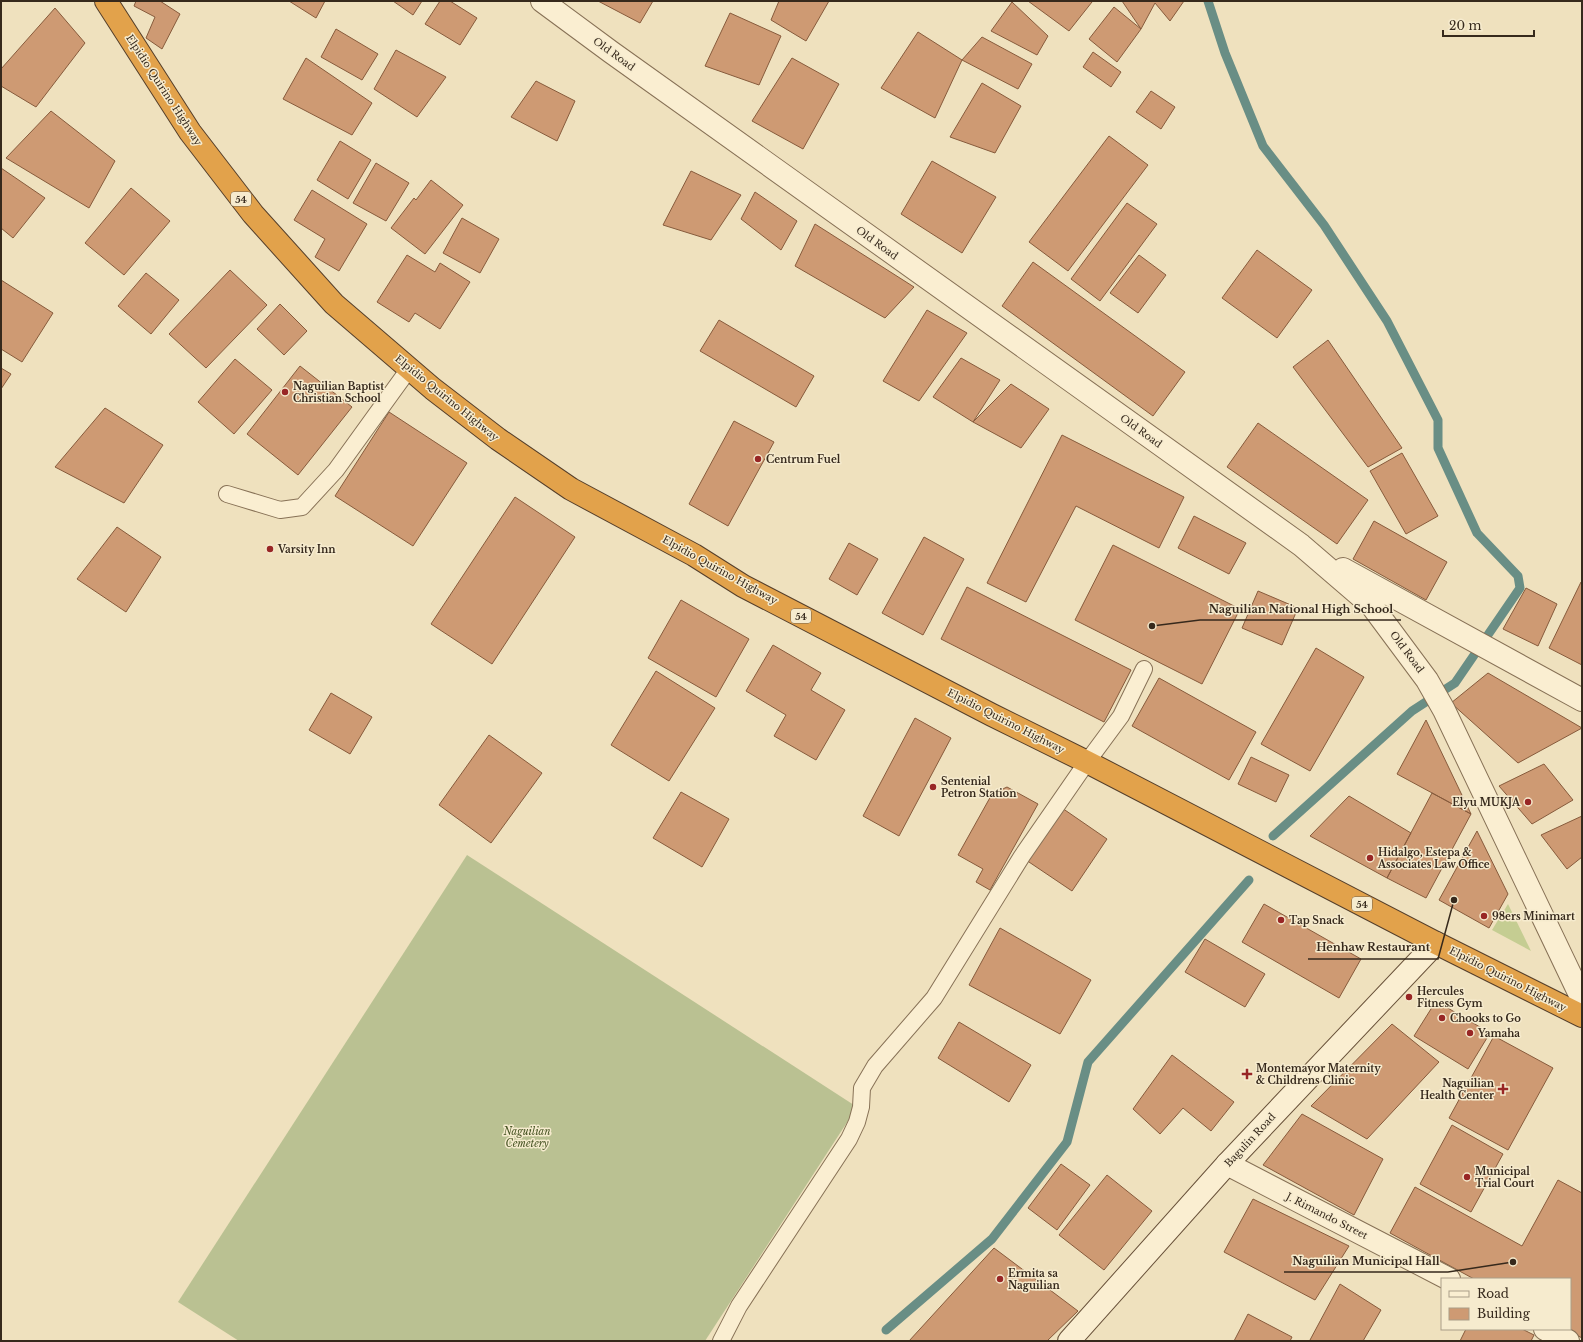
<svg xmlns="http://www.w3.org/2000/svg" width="1583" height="1342" font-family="'Libre Baskerville',serif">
  <rect width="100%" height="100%" fill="#efe1be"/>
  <path fill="#c5cd92" d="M1508,904l23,47 -39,-21z"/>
  <path fill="#bac192" d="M467,855l390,252 -152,234h-466l-61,-39z"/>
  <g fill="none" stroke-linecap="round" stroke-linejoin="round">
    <path stroke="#698e85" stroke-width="9" d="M1208,1l17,52 38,93 61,79 63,96 51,99v28l39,85 41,43 2,12 -65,95 -43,28 -139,125
      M886,1330l106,-91 75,-97 21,-80 161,-182"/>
  </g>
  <path fill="#ce9a73" stroke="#875b3c" d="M136,1h24l20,13 -18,35 -16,-11 9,-21 -21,-11z
    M289,1h36l-9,17z
    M393,1h29l-9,14z
    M440,1h10l27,17 -17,27 -35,-21z
    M598,1h55l-13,22z
    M779,1h50l-23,40 -35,-21z
    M1028,1h62l2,1 -23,29z
    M1122,1h62l-14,20 -15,-18 -14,26z
    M1012,2l36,34 -11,19 -46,-24z
    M1114,7l27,22 -24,33 -28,-23z
    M55,8l30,35 -49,64 -35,-21v-17z
    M730,13l51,23 -22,49 -54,-19z
    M336,29l42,25 -16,26 -41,-23z
    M918,32l44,28 -27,58 -54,-30z
    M982,37l50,27 -14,25 -56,-29z
    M396,50l50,27 -29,40 -43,-28z
    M1093,52l28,20 -10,15 -28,-20z
    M306,58l66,45 -20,32 -69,-36z
    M792,58l47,26 -36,65 -51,-28z
    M536,81l39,20 -18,40 -46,-24z
    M982,83l39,23 -26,47 -45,-16z
    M1151,91l24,16 -14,22 -25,-17z
    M51,111l64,50 -26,47 -83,-50z
    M1109,136l39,29 -80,106 -39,-29z
    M340,141l31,19 -23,39 -31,-19z
    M932,161l64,36 -34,56 -61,-39z
    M376,163l33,20 -23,38 -33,-18z
    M1,168l44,30 -32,40 -12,-10z
    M691,171l50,24 -30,45 -48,-15z
    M431,180l32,25 -38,49 -34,-26 23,-30 2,2z
    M131,188l39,33 -46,54 -39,-32z
    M312,190l55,34 -28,47 -24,-14 10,-18 -31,-19z
    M755,192l42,29 -16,29 -40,-31z
    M1127,203l30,21 -57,77 -29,-22z
    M462,218l37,21 -19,34 -37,-20z
    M815,224l99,63 -29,31 -90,-52z
    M1257,250l55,40 -35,48 -55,-40z
    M407,255l28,17 5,-9 30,19 -30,47 -25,-16 -6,9 -32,-20z
    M1139,255l27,20 -28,38 -28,-20z
    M1033,262l152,110 -32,44 -151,-110z
    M230,270l37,35 -61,63 -37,-34z
    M146,273l33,27 -28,34 -33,-28z
    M1,280l52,33 -31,49 -21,-13z
    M280,304l27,27 -23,24 -27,-26z
    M927,310l40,23 -48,68 -36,-20z
    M719,320l95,56 -18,31 -96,-56z
    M1328,340l74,108 -34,19 -75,-100z
    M961,358l39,22 -27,42 -40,-25z
    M235,359l37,31 -38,44 -36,-32z
    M300,366l52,41 -54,68 -51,-41z
    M1,368l10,6 -10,15z
    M1011,384l38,25 -28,39 -48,-26z
    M105,408l58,37 -39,58 -69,-36z
    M389,412l78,51 -54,83 -78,-50z
    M734,421l40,21 -46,84 -39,-22z
    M1258,423l110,77 -31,44 -110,-77z
    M1062,435l122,62 -25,51 -83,-42 -50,96 -39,-19z
    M1402,453l36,63 -32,18 -36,-63z
    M515,497l60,40 -83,127 -61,-40z
    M1194,516l52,27 -17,31 -51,-26z
    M1374,521l73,41 -21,38 -73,-41z
    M117,527l44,30 -35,55 -49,-33z
    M924,537l40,22 -41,76 -41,-22z
    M849,543l29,16 -21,36 -28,-16z
    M1113,545l127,64 -38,75 -127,-64z
    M1581,582h1v83l-33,-17z
    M967,587l164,83 -27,52 -163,-83z
    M1526,588l31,16 -19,42 -35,-17z
    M1258,591l40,17 -16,37 -40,-17z
    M681,600l68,39 -33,58 -68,-39z
    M773,645l48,28 -10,17 34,20 -29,50 -42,-24 12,-21 -40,-24z
    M1316,648l48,29 -54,94 -49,-27z
    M656,671l59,37 -46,73 -58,-36z
    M1488,673l94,55 -64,35 -67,-60z
    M1159,678l97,54 -27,48 -97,-54z
    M331,693l41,24 -22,37 -41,-24z
    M915,718l36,20 -52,98 -36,-20z
    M1426,720l45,94 -74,-40z
    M489,735l53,38 -51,70 -52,-38z
    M1251,757l38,18 -13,27 -38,-18z
    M1544,764l29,36 -41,24 -33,-38z
    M1007,787l31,17 -48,86 -14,-8 7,-13 -25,-14 34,-61z
    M681,792l48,27 -27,48 -49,-29z
    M1432,793l39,21 -45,84 -39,-20z
    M1349,796l62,37 -24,45 -77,-42z
    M1062,808l45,31 -35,52 -46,-31z
    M1582,816v41l-15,12 -26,-34z
    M1477,831l31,63 -19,34 -50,-28z
    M1264,904l97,55 -22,39 -97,-56z
    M1000,928l91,52 -31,54 -91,-49z
    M1205,939l60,35 -20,33 -60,-35z
    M1436,1001l54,32 -22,36 -54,-33z
    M959,1022l72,43 -22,37 -71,-44z
    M1392,1024l47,38 -72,77 -56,-33z
    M1494,1036l59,32 -45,82 -59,-32z
    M1172,1055l62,47 -23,29 -28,-23 -23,26 -27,-25z
    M1302,1114l81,45 -29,56 -91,-50z
    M1452,1125l51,29 -32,58 -51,-28z
    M1061,1164l29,21 -33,45 -29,-22z
    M1107,1175l45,36 -48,59 -45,-35z
    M1558,1180l24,13v145l-16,-9h4v-50h-96l-84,-46 25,-46 107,59z
    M1253,1199l96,47 -34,54 -91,-48z
    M994,1248l84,63 -31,30h-138z
    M1340,1284l41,26 -18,31h-51l-2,-1z
    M1248,1314l44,23 -2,4h-56z
    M1466,1329h56l12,6 -3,6h-71z"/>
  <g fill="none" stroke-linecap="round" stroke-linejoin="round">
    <g stroke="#877156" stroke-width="18">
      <path id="lane" d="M227,494l53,16 22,-3 34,-37 73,-101
        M721,1341l18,-35 110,-167 8,-17 4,-15 1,-19 13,-22 59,-68 88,-142 65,-94 34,-46 23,-47"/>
    </g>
    <g stroke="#877156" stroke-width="24">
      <path id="street" d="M542,1l69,51 690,493 71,61 55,74 17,30 138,289
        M1343,569l239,131
        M1227,1164l222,115
        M1545,1329l23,12"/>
    </g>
    <g stroke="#69523a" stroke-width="24">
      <path id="secondary" d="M1069,1341l158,-177 209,-221"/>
    </g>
    <g stroke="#553f2b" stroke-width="24">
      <path id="highway" d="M106,1l84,131 63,82 81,90 99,85 65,50 73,50 123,66 49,31 249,129 95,47 349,181 146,73"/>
    </g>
    <use href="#lane" stroke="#faeed1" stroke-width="16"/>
    <use href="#street" stroke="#faeed1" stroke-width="22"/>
    <use href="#secondary" stroke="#faeed1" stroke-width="22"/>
    <use href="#highway" stroke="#e2a24b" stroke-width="22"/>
  </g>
  <g fill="#982625" stroke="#f6ebce" stroke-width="1.5">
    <circle cx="285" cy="392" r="4"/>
    <circle cx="758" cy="459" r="4"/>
    <circle cx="270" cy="549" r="4"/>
    <circle cx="933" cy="787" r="4"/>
    <circle cx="1528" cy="802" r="4"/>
    <circle cx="1370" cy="858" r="4"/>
    <circle cx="1484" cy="916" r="4"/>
    <circle cx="1281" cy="920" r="4"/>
    <circle cx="1409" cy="997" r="4"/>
    <circle cx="1442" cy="1018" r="4"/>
    <circle cx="1470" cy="1033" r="4"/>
    <path d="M1245 1068h4v4h4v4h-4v4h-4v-4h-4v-4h4z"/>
    <path d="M1501 1083h4v4h4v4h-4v4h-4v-4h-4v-4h4z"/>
    <circle cx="1467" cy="1177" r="4"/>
    <circle cx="1000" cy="1279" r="4"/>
  </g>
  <g text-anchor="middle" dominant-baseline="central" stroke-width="3" stroke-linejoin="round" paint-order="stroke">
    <g fill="#f6ebce" stroke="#706351" stroke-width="1">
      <rect x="231" y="192" width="20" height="14" rx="3"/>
      <rect x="791" y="609" width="20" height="14" rx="3"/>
      <rect x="1352" y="897" width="20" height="14" rx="3"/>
    </g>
    <g font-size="9" font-weight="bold" fill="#36291c">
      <text x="241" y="199">54</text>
      <text x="801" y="616">54</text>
      <text x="1362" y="904">54</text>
    </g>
    <g font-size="10" fill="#36291c" stroke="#f6ebce">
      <text transform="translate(614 54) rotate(36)">Old Road</text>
      <text transform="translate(164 90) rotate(57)">Elpidio Quirino Highway</text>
      <text transform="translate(877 243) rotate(36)">Old Road</text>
      <text transform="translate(447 398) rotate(39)">Elpidio Quirino Highway</text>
      <text transform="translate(1141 431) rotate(36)">Old Road</text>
      <text transform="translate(720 570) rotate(29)">Elpidio Quirino Highway</text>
      <text transform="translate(1407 652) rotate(53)">Old Road</text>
      <text transform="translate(1006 721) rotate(27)">Elpidio Quirino Highway</text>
      <text transform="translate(1508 979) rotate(27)">Elpidio Quirino Highway</text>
      <text transform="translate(1250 1140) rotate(-47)">Bagulin Road</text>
      <text transform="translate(1327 1216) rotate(27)">J. Rimando Street</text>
    </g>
    <g font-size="10" font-weight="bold" fill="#36291c" stroke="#f6ebce" text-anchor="start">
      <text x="293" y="386">Naguilian Baptist<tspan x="293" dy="12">Christian School</tspan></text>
      <text x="766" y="459">Centrum Fuel</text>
      <text x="278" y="549">Varsity Inn</text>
      <text x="941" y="781">Sentenial<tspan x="941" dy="12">Petron Station</tspan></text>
      <text x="1520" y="802" text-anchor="end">Elyu MUKJA</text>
      <text x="1378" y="852">Hidalgo, Estepa &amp;<tspan x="1378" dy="12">Associates Law Office</tspan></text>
      <text x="1492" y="916">98ers Minimart</text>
      <text x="1289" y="920">Tap Snack</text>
      <text x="1417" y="991">Hercules<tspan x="1417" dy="12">Fitness Gym</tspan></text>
      <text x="1450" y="1018">Chooks to Go</text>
      <text x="1478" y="1033">Yamaha</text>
      <text x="1256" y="1068">Montemayor Maternity<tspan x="1256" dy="12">&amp; Childrens Clinic</tspan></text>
      <text x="1494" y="1083" text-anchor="end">Naguilian<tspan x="1494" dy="12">Health Center</tspan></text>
      <text x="1475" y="1171">Municipal<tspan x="1475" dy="12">Trial Court</tspan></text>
      <text x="1008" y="1273">Ermita sa<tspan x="1008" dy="12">Naguilian</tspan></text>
    </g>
    <g font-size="10" font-style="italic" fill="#465322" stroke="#f6ebce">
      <text x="527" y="1131">Naguilian<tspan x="527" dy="12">Cemetery</tspan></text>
    </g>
  </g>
  <path fill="none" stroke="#36291c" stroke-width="1.5" d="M1152 626L1200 620H1401M1454 900L1438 959H1308M1513 1262L1448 1272H1284"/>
  <g fill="#36291c" stroke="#f6ebce" stroke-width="1.5">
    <circle cx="1152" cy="626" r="4"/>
    <circle cx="1454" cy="900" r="4"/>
    <circle cx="1513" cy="1262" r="4"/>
  </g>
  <g font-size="11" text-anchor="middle" font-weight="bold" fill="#36291c" stroke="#f6ebce" stroke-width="3" stroke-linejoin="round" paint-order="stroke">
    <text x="1301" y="613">Naguilian National High School</text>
    <text x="1373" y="951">Henhaw Restaurant</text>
    <text x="1366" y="1265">Naguilian Municipal Hall</text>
  </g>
  <rect width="1583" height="1342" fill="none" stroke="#36291c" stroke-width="4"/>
  <rect x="1441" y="1278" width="130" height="52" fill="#f6ebce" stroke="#a99d87"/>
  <rect x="1449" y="1291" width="20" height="6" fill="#faeed1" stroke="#a99d87"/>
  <text x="1477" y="1298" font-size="12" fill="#36291c">Road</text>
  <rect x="1449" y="1308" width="20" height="12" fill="#ce9a73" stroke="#a99d87"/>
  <text x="1477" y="1318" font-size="12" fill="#36291c">Building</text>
  <path d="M1443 30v6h91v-6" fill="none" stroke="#36291c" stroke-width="2"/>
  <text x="1449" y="30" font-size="12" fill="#36291c" stroke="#f6ebce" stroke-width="3" paint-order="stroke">20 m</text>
</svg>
